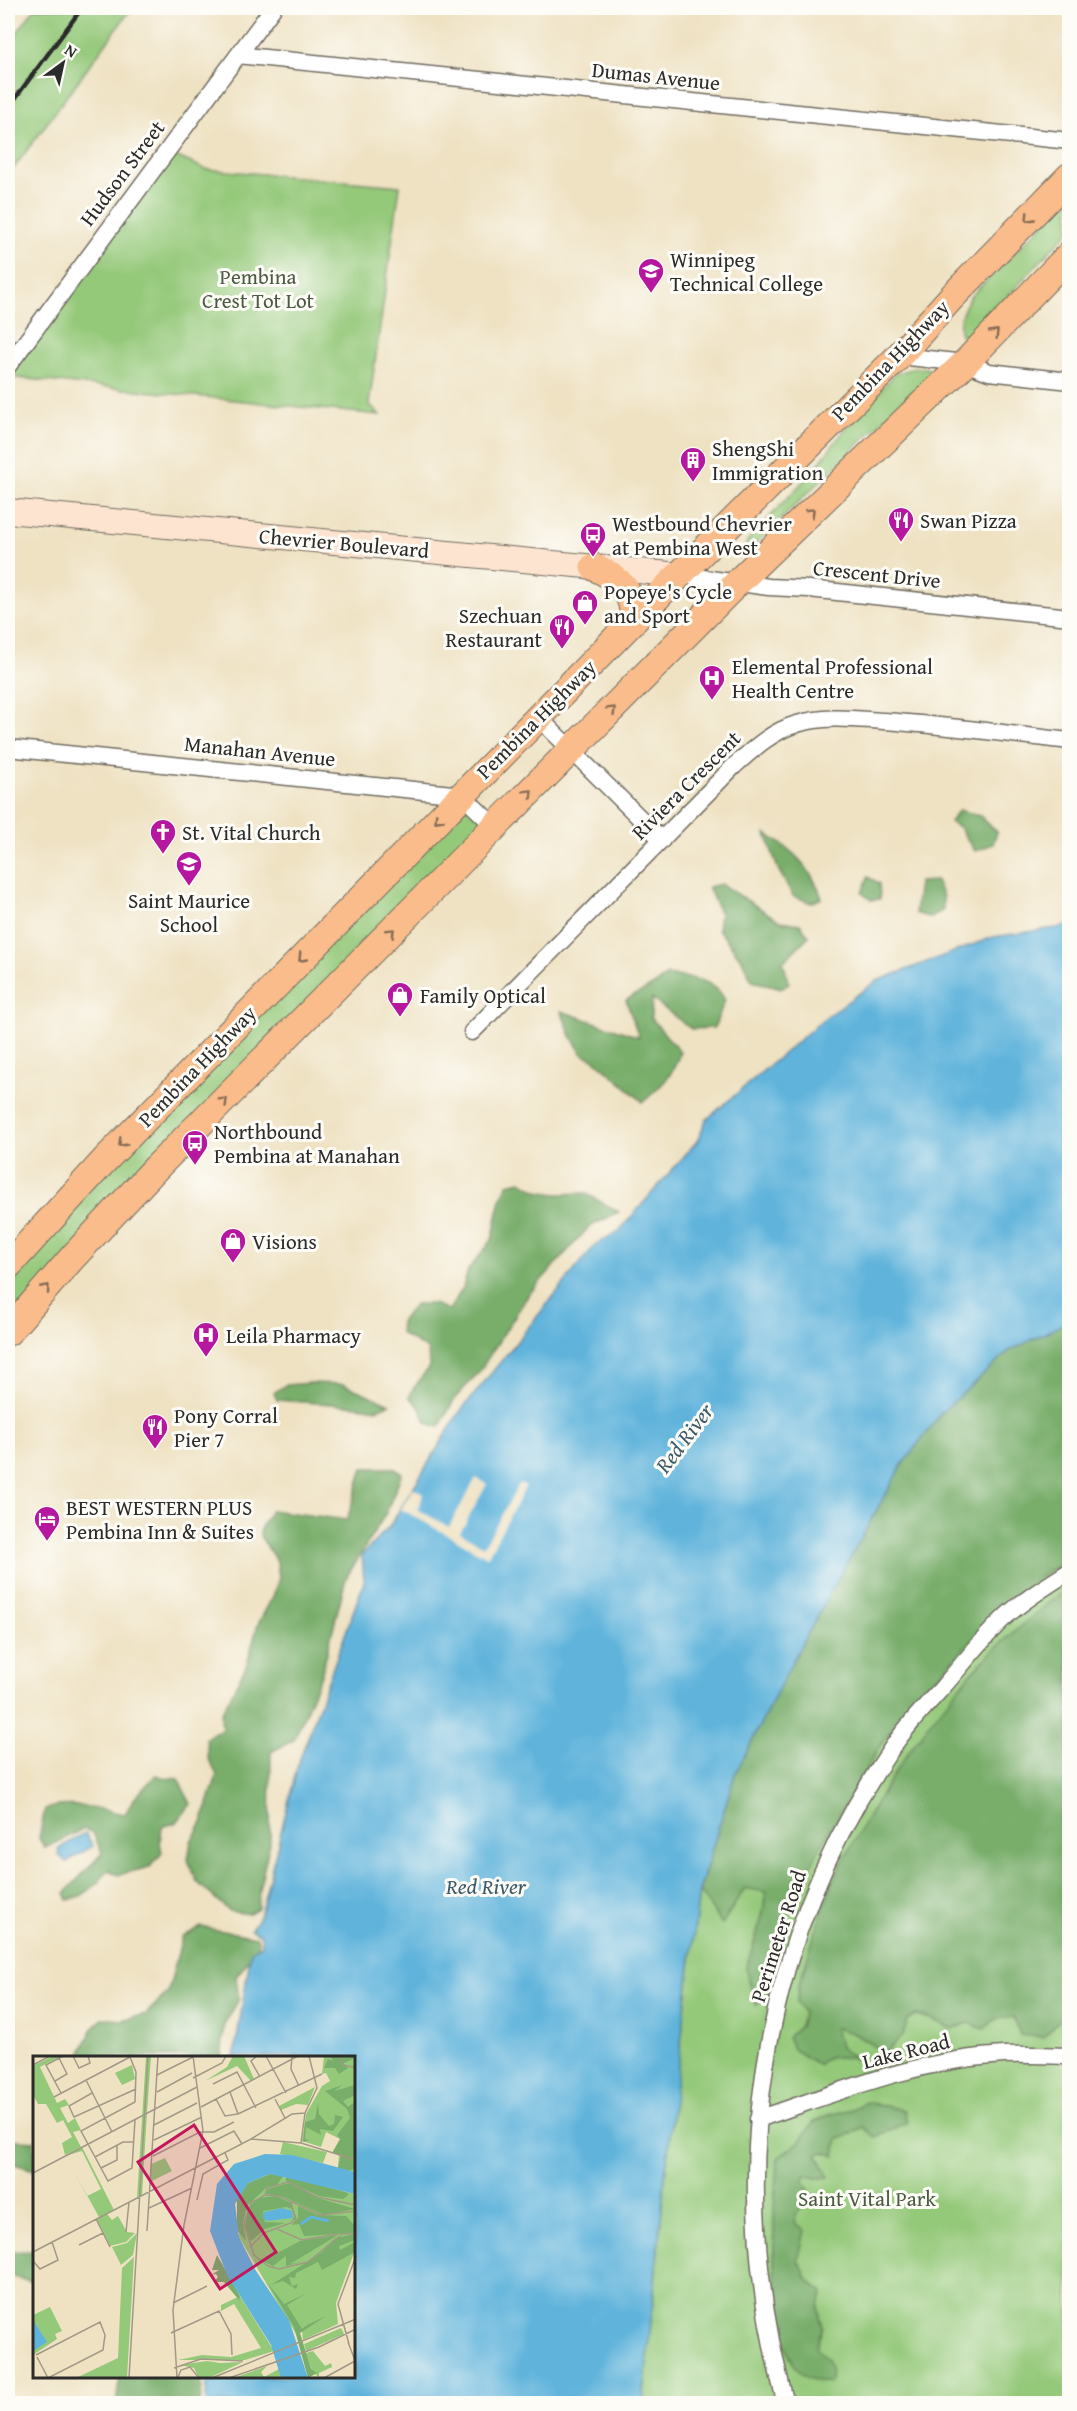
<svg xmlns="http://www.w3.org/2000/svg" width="1077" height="2411" font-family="'Gentium Book Plus',serif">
  <rect width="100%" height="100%" fill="#fdfcf7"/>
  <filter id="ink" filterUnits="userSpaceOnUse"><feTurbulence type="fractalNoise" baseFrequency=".0167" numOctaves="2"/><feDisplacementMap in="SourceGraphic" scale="12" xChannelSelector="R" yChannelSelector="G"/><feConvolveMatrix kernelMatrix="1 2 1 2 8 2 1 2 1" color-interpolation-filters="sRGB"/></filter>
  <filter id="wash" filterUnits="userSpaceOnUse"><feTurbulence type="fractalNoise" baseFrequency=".008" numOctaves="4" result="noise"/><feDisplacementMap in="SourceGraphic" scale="24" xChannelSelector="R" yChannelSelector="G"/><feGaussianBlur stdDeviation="1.35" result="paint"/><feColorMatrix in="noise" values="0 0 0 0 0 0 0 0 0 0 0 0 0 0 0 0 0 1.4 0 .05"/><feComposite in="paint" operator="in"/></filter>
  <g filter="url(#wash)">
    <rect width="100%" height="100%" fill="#efe2c3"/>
    <path fill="#95c97a" stroke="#607a52" stroke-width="1.5" d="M35,8h97l-124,168v-131z
      M166,152l39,17 195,17 -31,218 11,11 -372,-38v-11z
      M1069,198v33l-103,109c-14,-10 -2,-33 5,-44z
      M914,368h13l5,5 -184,178 -4,-3 5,-9 64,-68 33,-43 49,-54z
      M460,794l35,33 -487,505v-66z
      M1069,1321v1082l-426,1 23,-237 33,-276 36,-117z"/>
    <path fill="#78ad6a" stroke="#526c4a" stroke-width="1.5" d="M959,810l21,6 17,16 -4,12 -18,7 -16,-24 -9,-5z
      M766,834c27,16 45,33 56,64l-11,5 -18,-7 -15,-27z
      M868,877l11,6 1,16 -9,1 -9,-7z
      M936,881l7,16v13l-12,8 -16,-5 4,-31z
      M721,884l59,37 20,3 9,12 -26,26 6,21 -7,5 -30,-7 -10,-21 -24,-31 2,-15 -12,-27z
      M667,975c23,3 47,3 58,25l-11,28 -23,1 -39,-30 -1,19 29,34c-6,22 -19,35 -37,50l-49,-43 -12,-5 -11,-18 -10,-25 78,26 -13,-37 30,-16z
      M521,1181l16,10 19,3 29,-1 34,19 -30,15 -60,67 -50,78 -23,25 -17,30 -13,-5 -7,-16 -9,-8 1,-6 18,-25 -1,-17 -28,-17 1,-13 15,-16h17l16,6 14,-22 5,-18 24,-30 9,-41 7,-15z
      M1069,1321v239l-31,17 -66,63 -48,50 -39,48 -56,93 -26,50 -18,41 -15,74 -14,9 -10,-36 16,-52 4,-25 -21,-4 -23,36 -23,-33 36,-117 64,-125 103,-184 40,-53 67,-61z
      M311,1383l32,1 47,20 -14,5 -18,-3 -81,-6 -3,-7 11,-8z
      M363,1468h31l8,5 -16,40 -40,65 -24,94 -28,68 -23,12 -1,91 -11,46 -1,19 -10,6 -19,-3 -32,-29 -9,-22 3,-19 11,-18 15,-48 -9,-17 -2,-20 16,-9 -1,-15 26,-50 11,-40 15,-28 6,-18 -2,-16 -17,-26 1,-9 10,-17 76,10z
      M1069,1588v422l-25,27 -24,-2 -6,-18 -18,2 -12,10 -15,-6 -18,6 -19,-10 -16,-4 -8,5 -5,15 -18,18 -32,-20 -18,-5 5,19 15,12c-16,-2 -24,-6 -37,6l-24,-15 -7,-12 13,-12 3,-13 -6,-11 1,-15c13,-37 22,-77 38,-112 7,-16 16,-30 24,-44 51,-94 121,-182 209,-243z
      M155,1776l23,3 13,25 -14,18 -15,5 -2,15 2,11 -12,14 -32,8 -9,-5c-12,14 -23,27 -41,30l-3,-7 37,-40 -9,-20 -9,-4 -39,19 -6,-10 6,-29c27,-8 53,0 80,5l8,-14z
      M201,1927l56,10 2,9 -23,31 3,22 -14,25 -4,33h-138l-2,-5 11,-22 10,-12 20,2 24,-6 22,-22 14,-55z
      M866,2102l38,8 3,12 -32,15 -12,-10 -15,9 -10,2 -3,18 -11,-4 -7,2 12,23 -12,1 -12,-3 -1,7 9,16h-12l2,9 -8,8 1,9 9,6 -7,31c6,6 5,11 9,18 4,5 11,9 16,13 -5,13 -5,21 0,34l-7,21c11,13 19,19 14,36 -9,-1 -23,-4 -29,-10 -34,-32 -29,-171 -23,-215l21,-16 14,-19 15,-8 25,-6z
      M8,2139l26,2v29l-26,-8z
      M30,2251l4,1v30l-26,-6v-24z
      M120,2377h83l-3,26h-84z"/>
    <path fill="#60b4dc" stroke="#467084" stroke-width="1.5" d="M1069,926v395l-60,30 -67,61 -40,53 -103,184 -64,125 -36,117 -33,276 -23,236 -437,1 1,-27 147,-1v-319h-120l17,-106 11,-6 -1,-10 -10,-6 9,-14 38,-151 66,-182 -2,-27 27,-28 70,-114 137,-169 23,-13 79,-91 8,-20 121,-104 50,-35 116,-44z
      M85,1833l8,13 -27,16 -8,-8 2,-1 -2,-4z"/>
    <path fill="#efe2c3" d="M476,1478l11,6 -27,49 24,13 36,-63 6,3 -39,71 -86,-48 12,-21 11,6 -7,15 32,18z"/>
  </g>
  <g filter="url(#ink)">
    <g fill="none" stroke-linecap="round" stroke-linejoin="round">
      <g stroke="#706b60" stroke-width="19">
        <path id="street" d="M238,55l832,86
          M899,356l66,7 24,9 81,9
          M8,366l265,-358
          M680,575l89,12 40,2 261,28
          M538,717l124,123
          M8,748l454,47 33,32
          M472,1032l261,-265c19,-17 39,-36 64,-43 28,-9 57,-5 86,-3 62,4 125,13 187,20
          M758,2119c76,-25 153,-57 234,-63 25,-3 52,0 78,0
          M786,2404c-62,-224 -28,-457 102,-650 15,-24 35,-45 54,-66 20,-23 40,-49 62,-70 19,-18 44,-33 66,-47"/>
      </g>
      <g stroke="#706b60" stroke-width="26">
        <path id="secondary" d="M8,511l672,64"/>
      </g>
      <g stroke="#706b60" stroke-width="29">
        <path id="primary" d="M594,567c26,12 39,23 40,53
          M8,1266l97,-106 529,-540 265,-264 51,-57 120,-123
          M8,1332l64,-74 83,-89 583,-587 227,-219 105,-109"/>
      </g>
      <use href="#street" stroke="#fff" stroke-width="16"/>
      <use href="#secondary" stroke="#fde4d0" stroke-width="24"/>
      <use href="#primary" stroke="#f9bc8a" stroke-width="27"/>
      <path stroke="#2b2b2b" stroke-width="4.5" d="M8,108l74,-100"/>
    </g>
    <defs><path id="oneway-chevron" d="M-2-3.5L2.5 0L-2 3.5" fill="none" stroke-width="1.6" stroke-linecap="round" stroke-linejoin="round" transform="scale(1.5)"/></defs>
    <g stroke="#886c56">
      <use href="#oneway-chevron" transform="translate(1029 218) rotate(134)"/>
      <use href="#oneway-chevron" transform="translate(995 333) rotate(-46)"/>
      <use href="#oneway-chevron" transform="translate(811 512) rotate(-44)"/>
      <use href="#oneway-chevron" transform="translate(612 710) rotate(-45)"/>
      <use href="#oneway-chevron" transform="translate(529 793) rotate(-45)"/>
      <use href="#oneway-chevron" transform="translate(438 819) rotate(134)"/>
      <use href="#oneway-chevron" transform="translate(391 932) rotate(-45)"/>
      <use href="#oneway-chevron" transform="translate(302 958) rotate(134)"/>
      <use href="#oneway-chevron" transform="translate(224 1101) rotate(-45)"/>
      <use href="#oneway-chevron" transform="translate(122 1143) rotate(134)"/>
      <use href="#oneway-chevron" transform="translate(46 1288) rotate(-49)"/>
    </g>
  </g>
  <defs>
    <g id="university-pin" transform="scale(1.35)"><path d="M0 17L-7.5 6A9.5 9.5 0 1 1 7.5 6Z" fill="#b5179e" stroke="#fdfcf7"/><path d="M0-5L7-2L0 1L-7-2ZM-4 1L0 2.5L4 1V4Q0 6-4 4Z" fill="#fff"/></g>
    <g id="building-pin" transform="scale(1.35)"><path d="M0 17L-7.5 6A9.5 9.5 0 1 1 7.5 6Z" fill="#b5179e" stroke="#fdfcf7"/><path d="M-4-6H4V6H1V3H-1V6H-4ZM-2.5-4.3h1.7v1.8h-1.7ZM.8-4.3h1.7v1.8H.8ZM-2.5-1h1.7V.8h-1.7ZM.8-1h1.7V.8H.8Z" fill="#fff"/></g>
    <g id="restaurant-pin" transform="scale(1.35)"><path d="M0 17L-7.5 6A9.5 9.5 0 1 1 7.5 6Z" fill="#b5179e" stroke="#fdfcf7"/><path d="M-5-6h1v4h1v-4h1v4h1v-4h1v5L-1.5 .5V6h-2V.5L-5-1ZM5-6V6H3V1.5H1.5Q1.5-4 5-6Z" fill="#fff"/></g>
    <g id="bus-pin" transform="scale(1.35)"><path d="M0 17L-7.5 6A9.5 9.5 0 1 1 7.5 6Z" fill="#b5179e" stroke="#fdfcf7"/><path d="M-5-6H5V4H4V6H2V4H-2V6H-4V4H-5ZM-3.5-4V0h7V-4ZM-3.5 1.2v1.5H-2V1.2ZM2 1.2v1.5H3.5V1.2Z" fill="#fff"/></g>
    <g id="shop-pin" transform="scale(1.35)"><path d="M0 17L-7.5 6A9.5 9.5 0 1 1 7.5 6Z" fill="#b5179e" stroke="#fdfcf7"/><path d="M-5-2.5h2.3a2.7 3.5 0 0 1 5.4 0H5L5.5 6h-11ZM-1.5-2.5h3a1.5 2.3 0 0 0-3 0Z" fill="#fff"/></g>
    <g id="hospital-pin" transform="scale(1.35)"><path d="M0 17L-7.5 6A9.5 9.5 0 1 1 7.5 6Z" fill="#b5179e" stroke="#fdfcf7"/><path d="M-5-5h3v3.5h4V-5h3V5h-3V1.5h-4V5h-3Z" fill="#fff"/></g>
    <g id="church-pin" transform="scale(1.35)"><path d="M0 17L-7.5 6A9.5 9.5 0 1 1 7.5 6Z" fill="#b5179e" stroke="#fdfcf7"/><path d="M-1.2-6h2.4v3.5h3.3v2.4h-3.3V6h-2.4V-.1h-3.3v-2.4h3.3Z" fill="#fff"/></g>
    <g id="school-pin" transform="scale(1.35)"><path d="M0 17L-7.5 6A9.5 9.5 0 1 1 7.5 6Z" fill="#b5179e" stroke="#fdfcf7"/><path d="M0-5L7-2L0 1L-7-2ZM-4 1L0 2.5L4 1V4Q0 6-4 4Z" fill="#fff"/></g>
    <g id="hotel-pin" transform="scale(1.35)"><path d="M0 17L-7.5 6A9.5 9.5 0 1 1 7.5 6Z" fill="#b5179e" stroke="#fdfcf7"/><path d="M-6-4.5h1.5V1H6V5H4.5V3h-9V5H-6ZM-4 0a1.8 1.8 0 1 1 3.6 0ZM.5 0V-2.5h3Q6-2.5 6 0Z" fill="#fff"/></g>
  </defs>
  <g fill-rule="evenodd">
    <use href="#university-pin" x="651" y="271"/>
    <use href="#building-pin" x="693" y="460"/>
    <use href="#restaurant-pin" x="901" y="520"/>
    <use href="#bus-pin" x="593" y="535"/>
    <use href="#shop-pin" x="585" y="603"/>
    <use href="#restaurant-pin" x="562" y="627"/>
    <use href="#hospital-pin" x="712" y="678"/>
    <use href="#church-pin" x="163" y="832"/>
    <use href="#school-pin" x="189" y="864"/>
    <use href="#shop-pin" x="400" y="995"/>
    <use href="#bus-pin" x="195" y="1143"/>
    <use href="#shop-pin" x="233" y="1241"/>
    <use href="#hospital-pin" x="206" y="1335"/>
    <use href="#restaurant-pin" x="155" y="1427"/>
    <use href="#hotel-pin" x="47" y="1519"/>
  </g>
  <g text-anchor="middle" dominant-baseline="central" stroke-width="6" stroke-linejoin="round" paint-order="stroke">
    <g font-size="21" fill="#2b2b2b" stroke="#fdfcf7">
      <text transform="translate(656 76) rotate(6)">Dumas Avenue</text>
      <text transform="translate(122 173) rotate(-53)">Hudson Street</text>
      <text transform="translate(890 360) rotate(-46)">Pembina Highway</text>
      <text transform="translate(344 543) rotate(5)">Chevrier Boulevard</text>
      <text transform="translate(877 574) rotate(6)">Crescent Drive</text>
      <text transform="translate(536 719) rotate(-45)">Pembina Highway</text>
      <text transform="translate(260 751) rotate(6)">Manahan Avenue</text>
      <text transform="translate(686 785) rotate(-45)">Riviera Crescent</text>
      <text transform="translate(197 1066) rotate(-46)">Pembina Highway</text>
      <text transform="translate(778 1936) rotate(-72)">Perimeter Road</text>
      <text transform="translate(906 2051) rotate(-14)">Lake Road</text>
    </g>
    <g font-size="21" fill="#2b2b2b" stroke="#fdfcf7" text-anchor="start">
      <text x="670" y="259">Winnipeg<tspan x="670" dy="24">Technical College</tspan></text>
      <text x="712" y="448">ShengShi<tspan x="712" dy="24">Immigration</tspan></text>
      <text x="920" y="520">Swan Pizza</text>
      <text x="612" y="523">Westbound Chevrier<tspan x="612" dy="24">at Pembina West</tspan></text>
      <text x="604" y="591">Popeye's Cycle<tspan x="604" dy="24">and Sport</tspan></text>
      <text x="542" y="615" text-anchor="end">Szechuan<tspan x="542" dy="24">Restaurant</tspan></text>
      <text x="732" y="666">Elemental Professional<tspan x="732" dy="24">Health Centre</tspan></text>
      <text x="182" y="832">St. Vital Church</text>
      <text x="189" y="900" text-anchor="middle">Saint Maurice<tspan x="189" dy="24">School</tspan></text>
      <text x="420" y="995">Family Optical</text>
      <text x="214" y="1131">Northbound<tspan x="214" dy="24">Pembina at Manahan</tspan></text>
      <text x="252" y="1241">Visions</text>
      <text x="226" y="1335">Leila Pharmacy</text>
      <text x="174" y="1415">Pony Corral<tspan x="174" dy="24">Pier 7</tspan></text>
      <text x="66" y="1507">BEST WESTERN PLUS<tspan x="66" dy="24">Pembina Inn &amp; Suites</tspan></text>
    </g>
    <g font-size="21" fill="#4b5a43" stroke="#fdfcf7">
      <text x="258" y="276">Pembina<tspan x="258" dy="24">Crest Tot Lot</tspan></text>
      <text x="867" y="2198">Saint Vital Park</text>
    </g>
    <g font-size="22" font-style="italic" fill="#3e5b69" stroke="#fdfcf7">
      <text transform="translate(684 1438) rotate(-53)">Red River</text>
      <text x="486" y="1886">Red River</text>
    </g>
  </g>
  <g transform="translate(33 2056)">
    <rect width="322" height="322" fill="#efe2c3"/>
    <path d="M20,0h9l-22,11 17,36 8,-4 4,6 -9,3 8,15 7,-5 6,12 -8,2 8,15 -16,8 -3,-12 10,-6 -9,-17 -6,3 -11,-19h-8l-5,-9v-29zM113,0h5l-4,57 -5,82 -5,3zM200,0h11l10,23 -3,2 -14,-15 -32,15 22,-14zM291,0h31v116l-17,-4 2,-29 -14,-7 -5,15 -19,-6 4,-27 16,-28 8,-5 -4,-8 -4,1zM99,9l3,14 -13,6 -7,-12zM282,31l-7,18 -12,-1 -15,6 -2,-4zM250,86l44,10 -4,11 -43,-9zM49,91l32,63 -7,4 5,6 6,-4 9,16 8,1 -9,9 -16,4 -14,-27 3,-2 -26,-47 14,26 14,-7 -19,-38 -17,5zM132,102l7,13 -22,11 1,-18zM237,118l85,20v56l-19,53 2,21 -35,16 -1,-9 -6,3 -57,-97 1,-44zM104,177l-4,22 -12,10 -9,-18 15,-4zM101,201l-7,121h-51l42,-20 4,-90zM207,240l34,55 -29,9h-67l24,-5 29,2 30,-9 -27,-44 -13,7v-6zM17,251l12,24 -7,3 2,5 -24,16v-40zM308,272l3,6 -38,17 -2,-7zM280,295l12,15 6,-3 1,4 -13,6v5l-8,-9 -5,-16zM174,305l13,2 23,-1 -34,16h-10l-5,-10 -14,-3zM234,310l-6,6 3,5 15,-8 2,9h-47z" fill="#95c97a"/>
    <path d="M297,0h25v2l-13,6 6,4 -9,6 -4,-6h-11l4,-9 5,2zM310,29l-9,6 21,-6v10l-12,6 5,6 5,-4 2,6v59l-6,3 -11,-3 3,-13 -9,-2 8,-14 -3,-4 13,-17 -3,-9 -22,-18zM285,47l1,11 10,12 5,-2 1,-9 8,2 -10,14 -13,-2 1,6 -15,-8 -1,12 4,1 -6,2 2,-20 10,-3zM237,118l13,2 -6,9 -10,2 -20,19 -4,17 3,18 -9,-11v-32l11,-15zM253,119l62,18v2l-5,4 -24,-3 -33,-15zM256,127l29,15 37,11 -31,6 -40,-18 -18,-3 2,-5zM243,140l15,7 6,16 -6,2 3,-4 -2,-8 -6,-2 -23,4 2,11 20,1 -20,6 -14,12 -6,-14 4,-21 10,-8zM265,150l20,9 28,1 9,10v7l-51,3 -5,-12 -7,1 6,-7zM322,178v6l-16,6 1,4 15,-8v10l-33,18 -4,-8 -22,11 -1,5 -6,-1 3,9 6,-2 -2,5 -13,-8 -12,4 50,-32 14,-15zM305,179l-48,29 15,-3 -19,5v-10l-13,10 -11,-5 38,-20zM184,199l23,41 -1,4 -15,-18h-10l4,-5 -2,-3 -5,1 8,-5h-7zM234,226l17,22 23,-11 -20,12 15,24 5,-4 19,-9 -26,17 11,36 6,4 -9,5 -14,-51z" fill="#78ad6a"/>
    <path d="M232,98l27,1 63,17v22l-85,-20 -22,9 -13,21 4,33 17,34 33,49 19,58h-27l-10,-33 -44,-70 -17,-44 7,-47 17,-20zM249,152l10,3 1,7 -26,3 -4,-3 1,-6zM0,264l14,22 -14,9z" fill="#60b4dc"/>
    <path fill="none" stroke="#60b4dc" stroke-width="3" d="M268,168l10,-7 18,4"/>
    <path fill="none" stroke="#a19986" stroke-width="1.5" d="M40,0l6,12 11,-5 -2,-7M224,0l-6,5 9,16M233,0l20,37M259,0l-1,13 8,17M306,0l5,9 12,3M97,1l6,15 -1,30 -54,29 27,50 24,-13 3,-48M0,9l17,-9M124,19l36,-18M160,22l29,-15 4,-7M53,24l26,52M22,25l12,-7 -8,-16M180,28l24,-12 19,36M124,36l35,-19M28,37l-15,-28 17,-9M59,37l-23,13 5,11 62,-28M21,41l76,-40M183,43l9,17 13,-2 -8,-22M242,43l10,19M168,51l97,-51M205,58l84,-40M121,69l43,-22M218,83l41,-25 13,-1M121,84l48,-23M268,87l4,-30 12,-25 -8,-32M167,92l34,-17 8,13M120,100l47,-24h14l20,-10M62,101l28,-15h10M68,112l16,-8v-15M0,117l164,-86M232,139l2,-7 21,-6 29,15 39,8M164,144l6,-26 25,-14 -3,-7M116,152l43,-20M323,155l-35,4 -42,-19 -14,-1 -14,8 -7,21 10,31 14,11 11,3 29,-7 34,-28h14M63,163l14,28M244,173l25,11 36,-6M114,175l11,-175M93,176l3,-30M46,189l24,-12M217,191l14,-14 32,-12 -5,-19M0,196l218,-113 50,4 55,17M0,205l7,8 18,-9 -6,-18M140,247l34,-17M138,277l48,-22 12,23 1,21M315,286l8,21M316,288l-11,-40 18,-48M3,299l64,-33 5,13 -2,15 -55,28 -11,-21M141,312l27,-9 42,2M145,321l3,-7 9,-3 9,11M96,322l19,-322M144,322l-4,-68 11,-85 19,-94 -10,-75M179,322l144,-59M196,322l90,-31 37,-18M291,322l31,-17"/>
    <path fill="#c2185b" fill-opacity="0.15" stroke="#c2185b" stroke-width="3" d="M161,69l82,127 -56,37 -82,-127z"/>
    <rect width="322" height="322" fill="none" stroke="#2b2b2b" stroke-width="3"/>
  </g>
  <rect width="1077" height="2411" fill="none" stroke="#fdfcf7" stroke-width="30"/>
  <g transform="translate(63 63) rotate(33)" stroke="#fdfcf7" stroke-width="4.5" paint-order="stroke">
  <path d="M0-4.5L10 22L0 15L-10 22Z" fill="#2b2b2b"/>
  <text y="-9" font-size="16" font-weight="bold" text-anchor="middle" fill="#2b2b2b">N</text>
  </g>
</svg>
